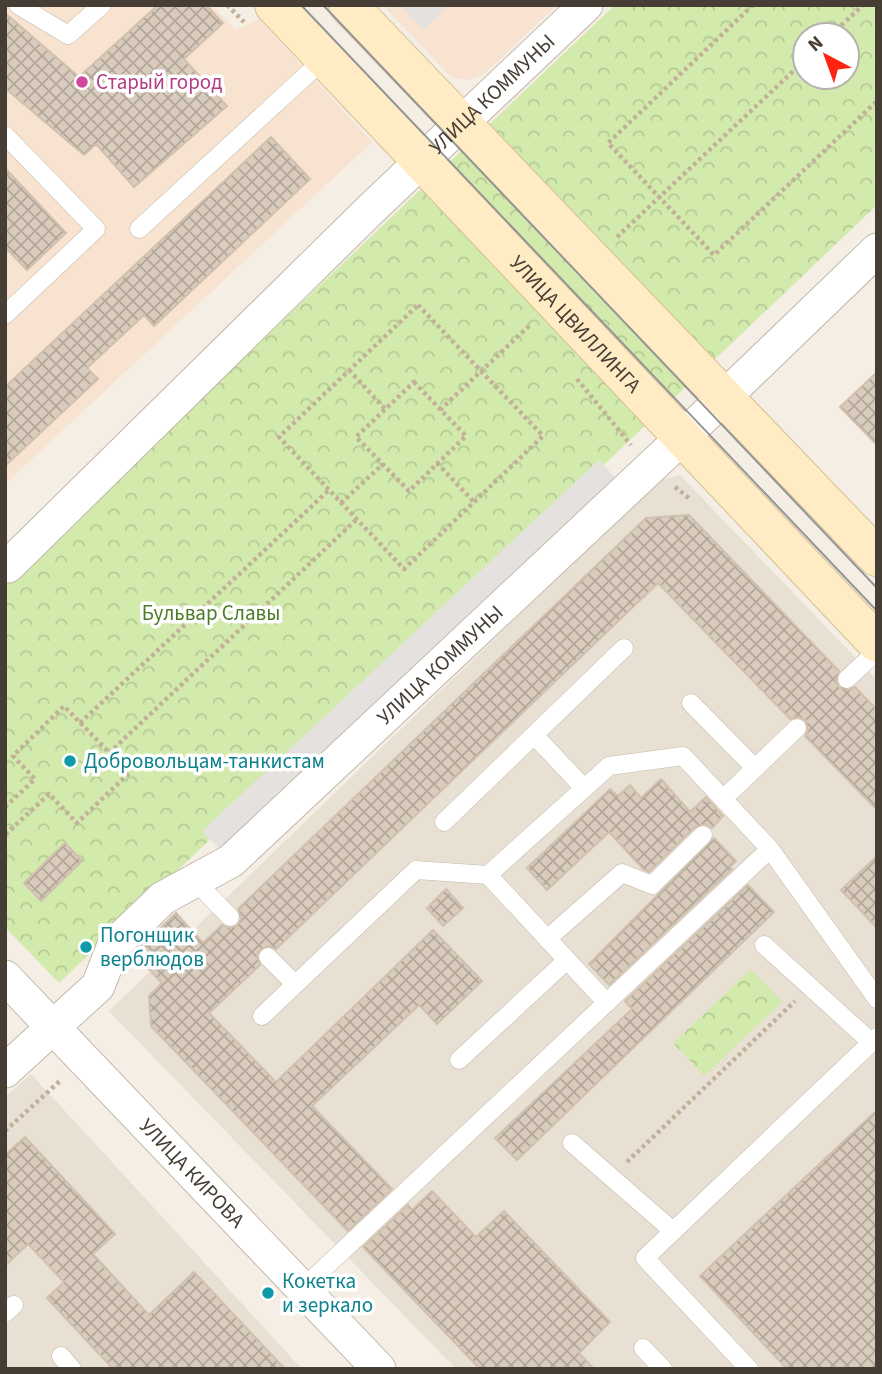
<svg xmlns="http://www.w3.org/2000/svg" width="882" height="1374" font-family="'Source Sans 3',sans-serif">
  <defs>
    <pattern id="park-crowns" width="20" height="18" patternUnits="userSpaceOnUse" patternTransform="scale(1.75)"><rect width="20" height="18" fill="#d2eaac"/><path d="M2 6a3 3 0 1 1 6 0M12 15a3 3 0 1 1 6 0" fill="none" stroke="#b6ca95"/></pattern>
    <pattern id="building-cross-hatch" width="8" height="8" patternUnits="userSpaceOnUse" patternTransform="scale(1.75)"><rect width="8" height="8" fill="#d9ccbd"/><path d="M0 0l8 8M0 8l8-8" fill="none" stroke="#b2a79a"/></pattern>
  </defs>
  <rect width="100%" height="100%" fill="#f4eee5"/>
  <path fill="#e8e0d3" d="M680,475l197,205v689h-421l-347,-358 549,-530z
    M31,1074l271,295h-297v-272z"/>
  <path fill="#f7e3cf" d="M5,5h207l24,25 23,-11 113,123 -367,342z
    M383,5h174l-74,70 -15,5 -17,-3z"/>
  <path fill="url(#park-crowns)" fill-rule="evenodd" d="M615,5h262v200l-818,778 -54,-56v-343zM805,35h42v42h-42z
    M751,969l31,33 -78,74 -31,-33z"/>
  <path fill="#e4e1de" d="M400,5h50l-27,25z
    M599,460l28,30 -396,371 -29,-30z"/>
  <path fill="url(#building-cross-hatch)" stroke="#d1c0ad" stroke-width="2" d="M158,5h48l17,18 -39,36 43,47 -93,81 -38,-43 -12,11 -79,-67v-75l74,64z
    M271,137l39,42 -156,147 -10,-11 -57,53 11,11 -93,87v-79z
    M5,168l61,65 -39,37 -22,-23z
    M877,372v73l-37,-38z
    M689,515l150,156 -3,10 3,6 10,3 6,-3 22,23v100l-72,-74 3,-6 -2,-9 -7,-4 -9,2 -132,-136 -382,366 -6,-3 -9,3 -4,6 3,10 -51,48 67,69 157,-152 49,51 -45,43 -18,-19 -107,101 80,83 -44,42 -197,-205 -2,-30 13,-13 -28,-30 42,-40 27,30 19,-18 6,3 9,-2 4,-7 -3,-10 408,-391z
    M661,779l29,33 16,-15 17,19 -11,12 -7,-4 -10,3 -46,45 -6,-3 -34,-37 -62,58 -20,-22 83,-79 8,7 12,-11 11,13z
    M714,838l22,23 -6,6 2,2 -123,116 -20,-21z
    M65,843l17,18 -41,40 -17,-18z
    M877,856v72l-36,-38z
    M748,885l26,27 -257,248 -22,-22 137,-129 -7,-8z
    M446,889l17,19 -20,18 -16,-18z
    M877,1110v259h-90l-87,-93z
    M25,1137l90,97 -22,20 56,61 45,-43 91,97h-172l-66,-71 17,-16 -36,-38 -23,22v-111z
    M432,1191l44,46 28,-26 106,111 -31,31 15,16h-114l-117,-122 45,-42 4,5z"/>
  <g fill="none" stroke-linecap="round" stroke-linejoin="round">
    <g stroke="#c2b8aa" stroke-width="19">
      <path id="lane" d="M18,5l50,30 34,-30
        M5,135l91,94 -91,86
        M139,229l185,-170
        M847,679l30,-28
        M691,703l64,65
        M534,735l50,53
        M723,799l74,-71
        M444,822l180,-174
        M195,881l35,36
        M547,939l75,-66 30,12 51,-50
        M764,945l107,97
        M268,957l27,27
        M607,1003l-119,-128 121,-109 74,-10 87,93 107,150
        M262,1016l154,-146 72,5
        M459,1060l108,-100
        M572,1143l101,88
        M302,1289l468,-440
        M5,1313l9,-8
        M643,1348l20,21
        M61,1356l11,13
        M749,1369l-104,-111 232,-221"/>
    </g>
    <g stroke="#c2b8aa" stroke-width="35">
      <g id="street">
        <path id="s1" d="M8,566l363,-357 215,-204"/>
        <path id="s2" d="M5,977l374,392"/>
        <path id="s3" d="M5,1071l93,-85 16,-41 49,-47 68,-37 453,-425 193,-186"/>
      </g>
    </g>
    <g stroke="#d6c092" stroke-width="40">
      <g id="secondary">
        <path id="s4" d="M274,5l603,638"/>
        <path d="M348,5l529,552"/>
      </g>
    </g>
    <path stroke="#c2b098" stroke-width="4.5" stroke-dasharray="3.5 3.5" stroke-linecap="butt" d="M227,5l17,17
      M753,5l-145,138 106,112 163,-154
      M831,35l32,-30
      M617,237l188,-177
      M418,305l125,131 -139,133 -125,-132z
      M349,370l36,39
      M577,379l54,66
      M414,382l52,54 -57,55 -53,-54z
      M440,410l91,-86
      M437,463l37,39
      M675,487l15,12
      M341,503l42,-39
      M80,723l249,-233
      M109,753l248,-234
      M5,807l30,-28 -22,-23 51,-50 65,67 -52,50 -28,-29 -44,41
      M5,1131l56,-51
      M627,1162l168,-161"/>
    <use href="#lane" stroke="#fff" stroke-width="18"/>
    <use href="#street" stroke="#fff" stroke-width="33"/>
    <use href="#secondary" stroke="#ffecc4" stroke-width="38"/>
    <path stroke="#959595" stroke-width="2" d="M301,5l576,606
      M323,5l554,583"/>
  </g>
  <circle fill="#d1479c" stroke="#fff" stroke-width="2.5" cx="82" cy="82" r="7"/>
  <g fill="#0f9aa8" stroke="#fff" stroke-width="2.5">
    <circle cx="70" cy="761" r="7"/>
    <circle cx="86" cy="947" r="7"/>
    <circle cx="268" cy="1293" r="7"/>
  </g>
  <g text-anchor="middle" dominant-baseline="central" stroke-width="7" stroke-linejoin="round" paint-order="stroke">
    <g font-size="21" fill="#b23c85" stroke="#fff" text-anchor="start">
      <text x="96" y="82">Старый город</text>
    </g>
    <g font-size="21" fill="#463e34" stroke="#fff">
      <text stroke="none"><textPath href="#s1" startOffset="676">УЛИЦА КОММУНЫ</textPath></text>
      <text stroke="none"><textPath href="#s4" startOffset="439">УЛИЦА ЦВИЛЛИНГА</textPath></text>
      <text stroke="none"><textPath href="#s3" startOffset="602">УЛИЦА КОММУНЫ</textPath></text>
      <text stroke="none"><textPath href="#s2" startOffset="271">УЛИЦА КИРОВА</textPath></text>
    </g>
    <g font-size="21" fill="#4c7b25" stroke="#fff">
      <text x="211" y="613">Бульвар Славы</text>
    </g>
    <g font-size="21" fill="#0d838f" stroke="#fff" text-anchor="start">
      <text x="84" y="761">Добровольцам-танкистам</text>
      <text x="100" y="935">Погонщик<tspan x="100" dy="24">верблюдов</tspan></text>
      <text x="282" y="1281">Кокетка<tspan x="282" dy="24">и зеркало</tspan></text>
    </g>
  </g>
  <rect width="882" height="1374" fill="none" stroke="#463e34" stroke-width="14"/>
  <g transform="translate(826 56) rotate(319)"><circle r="33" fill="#ffffff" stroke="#b5b2ae" stroke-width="2"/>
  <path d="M0-5L12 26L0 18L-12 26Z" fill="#ff2411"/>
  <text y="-10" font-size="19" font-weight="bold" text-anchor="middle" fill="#463e34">N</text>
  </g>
</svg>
